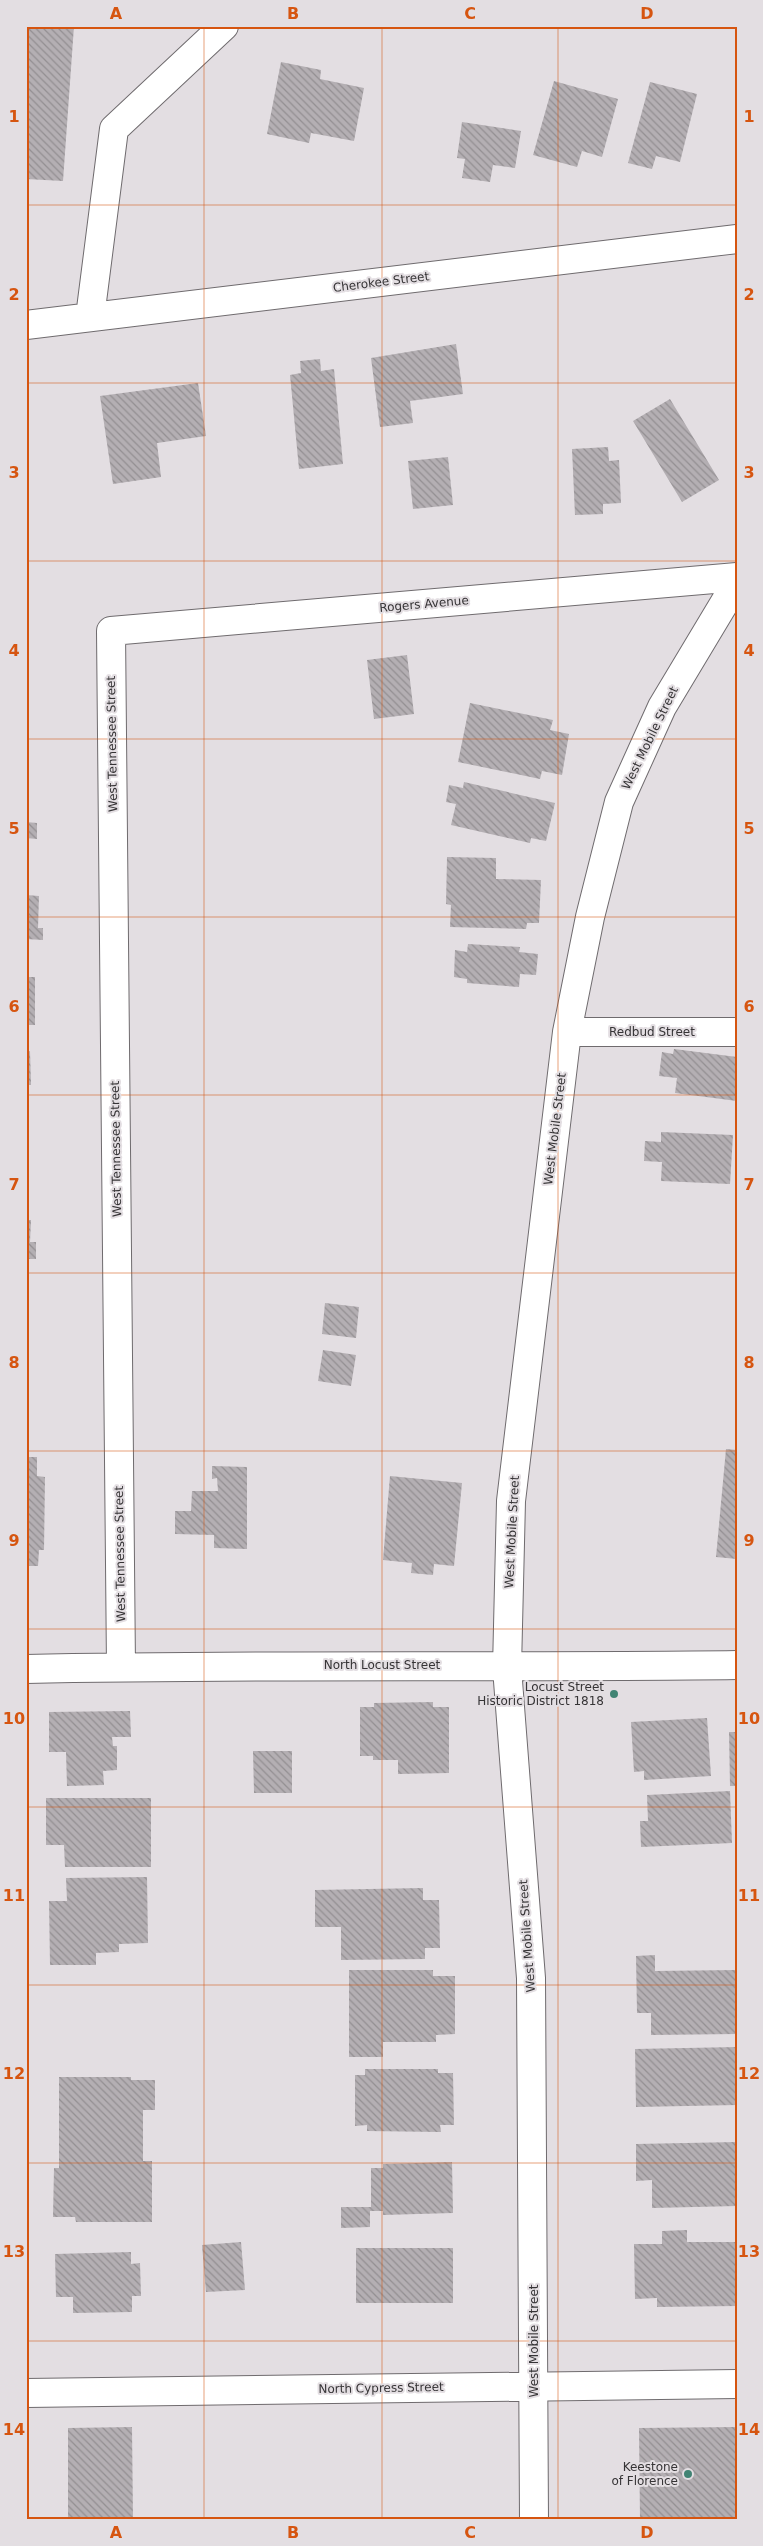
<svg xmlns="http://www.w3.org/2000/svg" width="763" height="2546" font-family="'DejaVu Sans',sans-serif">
  <defs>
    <pattern id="building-back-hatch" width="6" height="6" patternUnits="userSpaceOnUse" patternTransform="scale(1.25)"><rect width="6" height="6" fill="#b4afb3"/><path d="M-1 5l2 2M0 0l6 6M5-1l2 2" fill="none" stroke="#938f92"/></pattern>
  </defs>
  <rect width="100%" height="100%" fill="#e3dee2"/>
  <path fill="url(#building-back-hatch)" d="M26,26h48l-11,155 -37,-2z
    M281,62l40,8 -1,9 44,9 -10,53 -43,-8 -2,10 -42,-9z
    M554,81l64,18 -16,58 -20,-6 -5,16 -44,-12z
    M650,82l47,12 -17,68 -24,-6 -4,13 -24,-6z
    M462,122l59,9 -6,37 -22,-3 -3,17 -28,-4 3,-19 -8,-1z
    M456,344l7,50 -53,7 3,22 -33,4 -9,-69z
    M320,359l1,12 13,-2 9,95 -44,5 -9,-94 11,-2 -1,-12z
    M198,383l8,53 -49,7 4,34 -48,7 -13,-88z
    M670,399l49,81 -37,22 -49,-81z
    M608,447l1,14 10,-1 2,43 -18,1v10l-28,1 -3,-66z
    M448,457l5,48 -40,4 -5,-48z
    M407,655l7,59 -40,5 -7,-59z
    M470,703l83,17 -3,10 19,4 -7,41 -20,-4 -2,8 -82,-17z
    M464,782l91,21 -9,38 -15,-3 -1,5 -79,-18 5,-21 -10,-2 3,-17 14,3z
    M26,822l11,1v16l-11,-1z
    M447,857l49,1v21l45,1 -2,43h-12l-1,6 -76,-2 1,-22 -5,-1z
    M26,895l13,1 -1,32h5v12l-17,-1z
    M468,944l52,3 -1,5 19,2 -2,21 -16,-1 -1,13 -52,-4v-4l-13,-2 1,-27 12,2z
    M26,977h9v48h-9z
    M674,1049l63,8v44l-62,-8 2,-15 -18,-2 3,-24 11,2z
    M30,1051l1,34h-5v-33z
    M661,1132l72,3 -3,49 -69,-3 1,-19 -18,-1 1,-20 16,1z
    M26,1220h5l-1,22h6v17h-7v16h-3z
    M325,1303l34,4 -3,31 -34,-4z
    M323,1350l33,5 -5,31 -33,-5z
    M726,1449l11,1v109l-21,-2z
    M26,1457h11v19l8,1 -1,73h-5l-1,16h-12z
    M212,1466l35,1v82l-33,-1v-13l-39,-1v-23h16l1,-20h26l-1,-13 -5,1z
    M390,1476l72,7 -8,83 -20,-2 -1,11 -22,-2 1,-10 -29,-3z
    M433,1702v5h16v66l-51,1v-14h-25v-4h-13v-49h14v-4z
    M130,1711l1,26h-19l1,9h4v24l-14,1 1,14 -37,1 -1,-34h-17v-40z
    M707,1718l4,58 -67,4v-9l-10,1 -3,-50z
    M729,1732h8v54h-7z
    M253,1751h39v42h-38z
    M730,1791l2,52 -91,4 -1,-26h8l-1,-26z
    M46,1798h105v69h-86l-1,-22h-18z
    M147,1877l1,66 -29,1v8l-23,1v12h-46l-1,-64h18l-1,-23z
    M423,1888v12h16l1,48h-15v11l-84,1v-33h-26v-37z
    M655,1955v16l82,-1v64l-86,1v-22h-14l-1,-57z
    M349,1970h84v6h22v58l-19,1v7h-53v15h-34z
    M737,2047v58l-101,2 -1,-58z
    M365,2069h73v4h15l1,52h-14l1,7 -74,-1v-6l-12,1v-51h10z
    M59,2077h72v3h24v30h-12v51h9v61h-76l-1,-5h-22l1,-49h5z
    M737,2142v64l-85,2v-28l-16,1v-37z
    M452,2162l1,51 -70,2v-4h-13v16l-29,1v-21h30v-39h12v-4z
    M687,2230v12h50v64l-80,1v-9l-22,1 -1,-55h28v-13z
    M241,2242l4,48 -39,2 -4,-47z
    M356,2248h97v55h-97z
    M131,2252v12l9,-1 1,33h-9v16l-59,1v-16h-17l-1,-43z
    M132,2427l1,93h-65v-92z
    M737,2427v93h-97l-1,-92z"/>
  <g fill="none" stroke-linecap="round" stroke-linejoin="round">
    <g stroke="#6f6b6e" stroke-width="30">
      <path id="minor" d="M90,317l24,-188 110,-103
        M26,325l711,-86
        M567,1032h170
        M121,1667l-10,-1036 626,-54
        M26,1669c237,-5 474,-1 711,-4
        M26,2393l711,-9
        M534,2520l-3,-542 -24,-310 4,-167 56,-469 23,-115 29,-115 43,-95 75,-125"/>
    </g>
    <use href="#minor" stroke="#fff" stroke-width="28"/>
  </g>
  <path fill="none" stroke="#d65510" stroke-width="1" stroke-opacity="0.55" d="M204,26v2494M382,26v2494M558,26v2494M26,205h711M26,383h711M26,561h711M26,739h711M26,917h711M26,1095h711M26,1273h711M26,1451h711M26,1629h711M26,1807h711M26,1985h711M26,2163h711M26,2341h711"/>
  <g fill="#428474" stroke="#e3dee2" stroke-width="2">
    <circle cx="614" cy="1694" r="5"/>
    <circle cx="688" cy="2474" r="5"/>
  </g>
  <g text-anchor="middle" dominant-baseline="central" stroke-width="4" stroke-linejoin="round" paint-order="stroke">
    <g font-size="12" fill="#363436" stroke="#e3dee2">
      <text transform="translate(381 282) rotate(-7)">Cherokee Street</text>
      <text transform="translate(424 604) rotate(-5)">Rogers Avenue</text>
      <text transform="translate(650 738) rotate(-64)">West Mobile Street</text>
      <text transform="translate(112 744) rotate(-91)">West Tennessee Street</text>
      <text x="652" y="1032">Redbud Street</text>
      <text transform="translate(555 1129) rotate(-83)">West Mobile Street</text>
      <text transform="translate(116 1149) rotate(-91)">West Tennessee Street</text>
      <text transform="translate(512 1532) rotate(-87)">West Mobile Street</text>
      <text transform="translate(120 1554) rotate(-91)">West Tennessee Street</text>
      <text x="382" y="1665">North Locust Street</text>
      <text transform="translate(527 1936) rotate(-94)">West Mobile Street</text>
      <text transform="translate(534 2341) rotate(-90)">West Mobile Street</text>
      <text transform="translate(381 2388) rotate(-1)">North Cypress Street</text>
    </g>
    <g font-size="12" fill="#363436" stroke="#e3dee2" text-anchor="end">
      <text x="604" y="1687">Locust Street<tspan x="604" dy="14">Historic District 1818</tspan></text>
      <text x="678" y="2467">Keestone<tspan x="678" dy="14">of Florence</tspan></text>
    </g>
  </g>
  <rect width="763" height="2546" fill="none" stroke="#e3dee2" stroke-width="55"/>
  <rect x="28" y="28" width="708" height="2490" fill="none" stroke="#d65510" stroke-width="2"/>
  <g font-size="16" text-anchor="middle" font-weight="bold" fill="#d65510">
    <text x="116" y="19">A</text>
    <text x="293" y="19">B</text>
    <text x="470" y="19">C</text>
    <text x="647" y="19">D</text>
    <text x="14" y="122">1</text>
    <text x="749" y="122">1</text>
    <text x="14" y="300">2</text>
    <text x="749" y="300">2</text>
    <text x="14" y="478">3</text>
    <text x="749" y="478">3</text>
    <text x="14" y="656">4</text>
    <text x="749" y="656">4</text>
    <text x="14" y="834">5</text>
    <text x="749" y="834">5</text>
    <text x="14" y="1012">6</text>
    <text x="749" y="1012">6</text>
    <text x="14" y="1190">7</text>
    <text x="749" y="1190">7</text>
    <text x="14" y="1368">8</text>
    <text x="749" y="1368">8</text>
    <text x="14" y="1546">9</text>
    <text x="749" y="1546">9</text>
    <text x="14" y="1724">10</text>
    <text x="749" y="1724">10</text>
    <text x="14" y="1901">11</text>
    <text x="749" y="1901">11</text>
    <text x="14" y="2079">12</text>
    <text x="749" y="2079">12</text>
    <text x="14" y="2257">13</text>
    <text x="749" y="2257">13</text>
    <text x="14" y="2435">14</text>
    <text x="749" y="2435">14</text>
    <text x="116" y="2538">A</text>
    <text x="293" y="2538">B</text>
    <text x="470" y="2538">C</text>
    <text x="647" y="2538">D</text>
  </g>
</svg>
